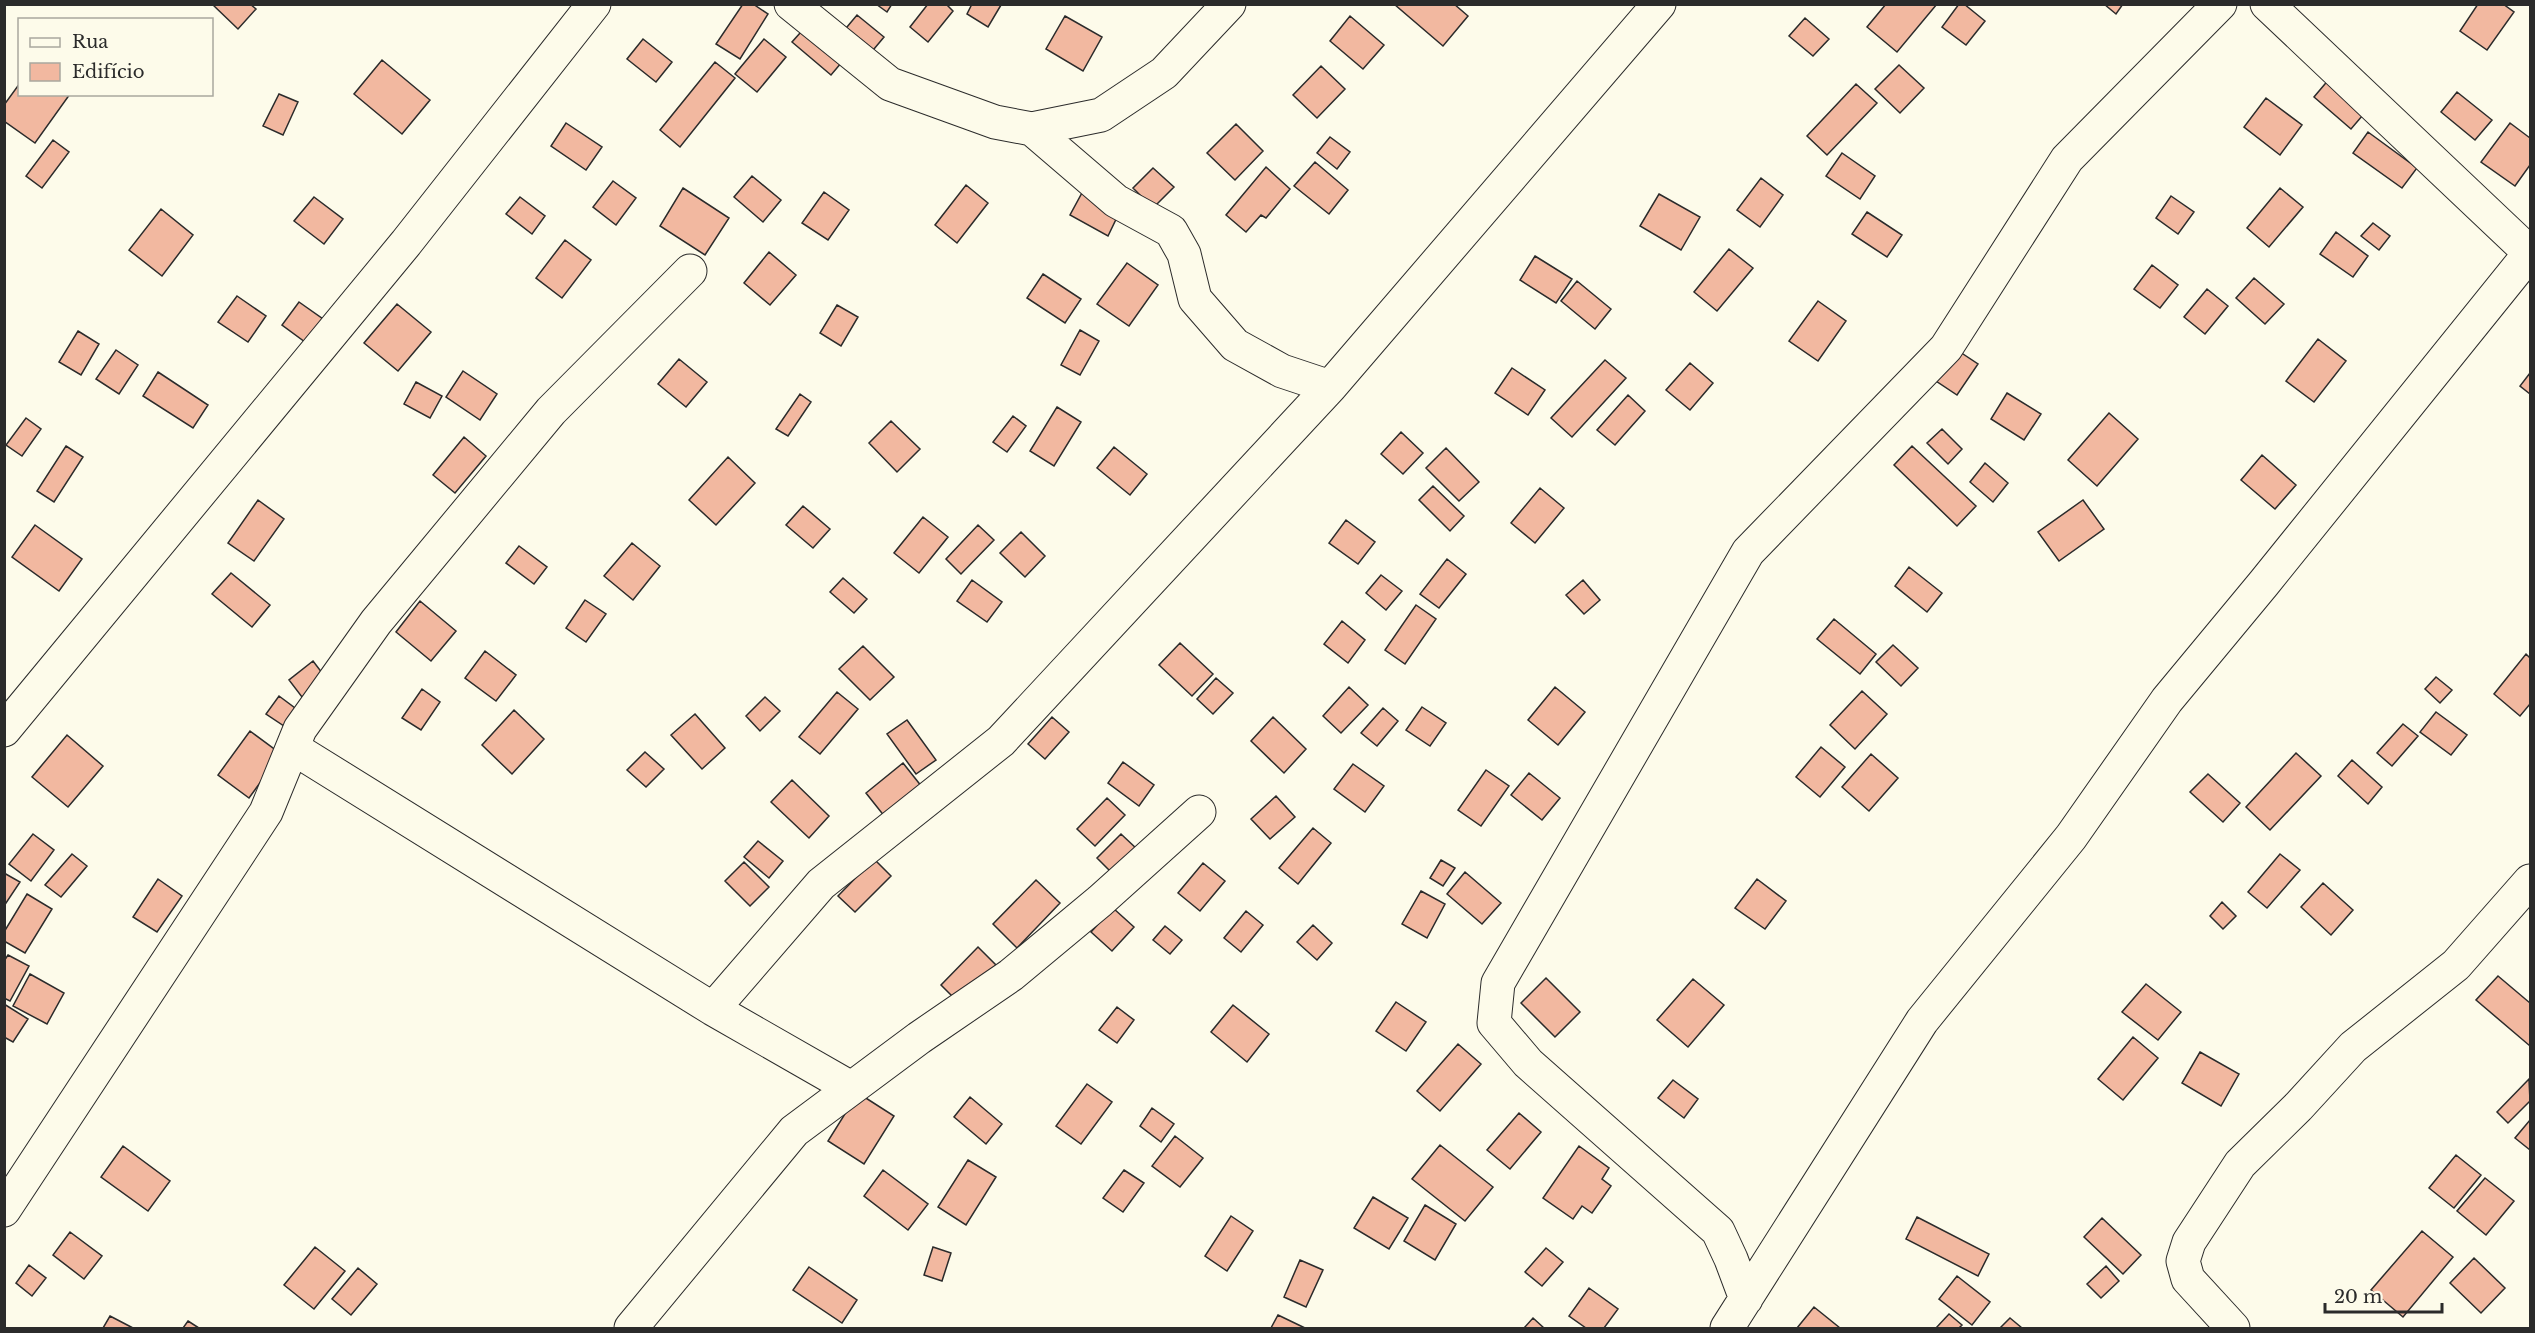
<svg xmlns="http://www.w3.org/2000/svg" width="2535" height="1333" font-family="'Libre Baskerville',serif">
  <rect width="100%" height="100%" fill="#fdfbea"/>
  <path fill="#f2b8a0" stroke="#2b2b2b" stroke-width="1.5" d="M212,4h38l6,5 -18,20z
    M743,4h10l15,10 -28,45 -24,-15z
    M876,4h16l-5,8z
    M928,4h18l7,7 -25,31 -18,-15z
    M972,4h28l1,1 -13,22 -21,-13z
    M1394,4h60l14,12 -25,30z
    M1886,4h51l-40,48 -30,-25z
    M1959,4h5l21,17 -19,24 -24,-18z
    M2104,4h19l-7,10z
    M2478,4h25l11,8 -27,38 -27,-19z
    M857,15l27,22 -15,18 -27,-22z
    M1065,16l37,21 -19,34 -37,-22z
    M1350,16l34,29 -21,24 -33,-28z
    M1805,18l24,21 -16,17 -24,-20z
    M809,23l38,33 -16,19 -39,-33z
    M643,39l29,23 -16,20 -29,-23z
    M764,39l22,18 -29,35 -22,-18z
    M382,60l48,40 -28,34 -48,-40z
    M715,62l20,16 -55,69 -20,-17z
    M1899,65l25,23 -24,25 -25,-24z
    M1321,66l24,23 -28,29 -24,-23z
    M2330,78l38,31 -17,20 -37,-32z
    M20,83v11h50l-35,49 -31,-22v-16z
    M1856,84l21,19 -50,52 -20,-19z
    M2457,92l35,28 -17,20 -34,-28z
    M279,94l19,8 -15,33 -20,-9z
    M2266,98l36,27 -22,30 -36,-28z
    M566,123l36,24 -16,23 -35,-24z
    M2510,123l20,15v27l-15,21 -34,-24z
    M1236,124l27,27 -28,29 -28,-27z
    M2368,132l49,36 -15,20 -49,-35z
    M1330,137l20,15 -13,17 -20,-16z
    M53,140l16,12 -27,36 -16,-12z
    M1842,153l33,23 -15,23 -34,-23z
    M1315,162l33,28 -19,24 -35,-28z
    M1266,167l24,22 -24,29 -5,-3 -15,17 -20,-17z
    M1153,168l21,19 -21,21 -20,-20z
    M752,176l29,24 -18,22 -29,-25z
    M1761,178l22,17 -23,32 -23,-17z
    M613,181l23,17 -20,27 -23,-18z
    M966,185l22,18 -31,40 -22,-18z
    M683,188l46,30 -24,37 -45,-29z
    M2280,188l23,19 -34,40 -22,-19z
    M1083,191l37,20 -12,25 -38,-21z
    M824,192l25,18 -21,30 -26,-17z
    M1659,194l41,23 -19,33 -41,-24z
    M2171,196l23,16 -16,22 -22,-16z
    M314,197l29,22 -19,25 -30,-23z
    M520,197l25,19 -13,18 -26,-20z
    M161,209l32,26 -31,41 -33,-26z
    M1867,212l35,23 -15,22 -35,-23z
    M2373,223l17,13 -11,14 -18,-14z
    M2336,232l32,24 -15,21 -33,-23z
    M565,240l26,20 -29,38 -26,-20z
    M1729,249l24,19 -36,43 -23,-19z
    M769,252l27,23 -26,30 -26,-22z
    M1535,256l37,23 -16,24 -36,-23z
    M1127,263l31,22 -29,41 -32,-22z
    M2152,265l26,20 -18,23 -26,-19z
    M1043,274l38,25 -16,24 -38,-25z
    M2254,278l30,26 -19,20 -29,-26z
    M1577,281l34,28 -16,20 -34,-28z
    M2207,289l21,17 -23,28 -21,-17z
    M237,296l29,20 -18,26 -30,-20z
    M1818,301l28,20 -28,40 -29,-20z
    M299,302l24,17 -18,23 -23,-17z
    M397,304l34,28 -33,39 -34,-28z
    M837,305l21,12 -17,29 -21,-13z
    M1080,330l19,11 -19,34 -19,-10z
    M78,331l21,13 -18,31 -22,-13z
    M2318,339l28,22 -32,41 -28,-21z
    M116,350l22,15 -19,29 -23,-15z
    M1957,350l21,14 -21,31 -21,-14z
    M679,359l28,23 -21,25 -28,-23z
    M1605,360l21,18 -54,59 -21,-19z
    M1690,363l23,20 -23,27 -24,-20z
    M1512,368l33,22 -17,25 -33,-22z
    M463,371l34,23 -17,26 -34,-23z
    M158,372l50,33 -15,23 -50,-32z
    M2530,373v21l-10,-8z
    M416,382l26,14 -12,22 -26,-14z
    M2007,393l34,21 -17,26 -33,-21z
    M800,394l11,8 -23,34 -12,-7z
    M1628,395l17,16 -30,34 -18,-15z
    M1057,407l24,15 -27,44 -24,-15z
    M2109,413l29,26 -41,47 -29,-26z
    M1013,416l13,10 -19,26 -14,-10z
    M26,418l15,11 -19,27 -16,-11z
    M891,421l29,28 -23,23 -28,-29z
    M1942,429l20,20 -14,15 -21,-21z
    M1401,432l22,21 -20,21 -22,-20z
    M464,437l22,19 -31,37 -22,-18z
    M66,446l17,11 -29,45 -17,-11z
    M1912,446l64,60 -19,20 -63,-61z
    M1114,447l33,27 -17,21 -33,-27z
    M1446,448l33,34 -20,19 -33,-33z
    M2262,455l34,30 -21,24 -34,-29z
    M728,457l27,26 -39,42 -27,-25z
    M1985,463l23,20 -15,19 -23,-20z
    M1433,486l31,30 -14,15 -31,-31z
    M1540,488l24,20 -29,35 -24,-20z
    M258,500l26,19 -30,42 -26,-18z
    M2083,500l21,29 -45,32 -21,-29z
    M803,506l27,23 -17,19 -27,-23z
    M923,517l25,20 -29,36 -25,-20z
    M1346,520l29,22 -17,22 -29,-21z
    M35,525l47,34 -23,32 -47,-34z
    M978,525l16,15 -33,34 -15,-15z
    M1021,532l24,24 -20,21 -25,-24z
    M632,543l28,23 -27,34 -29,-24z
    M519,546l28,21 -13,17 -28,-21z
    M1447,559l19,15 -27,34 -19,-14z
    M1909,567l33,26 -15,19 -32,-26z
    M231,573l39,32 -18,22 -40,-33z
    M1381,575l21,16 -16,19 -20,-17z
    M843,578l24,21 -13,14 -24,-21z
    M972,580l30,22 -15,20 -30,-21z
    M1583,580l17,20 -16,14 -18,-19z
    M585,600l21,14 -20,28 -20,-14z
    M420,601l36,30 -25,30 -35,-29z
    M1416,605l20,14 -31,45 -20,-14z
    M1834,619l42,35 -16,20 -43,-35z
    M1342,621l23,19 -17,23 -24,-19z
    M1180,643l33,31 -21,22 -33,-31z
    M1893,645l25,23 -17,18 -25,-24z
    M863,646l31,31 -24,23 -31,-31z
    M485,651l31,24 -20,26 -31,-23z
    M2526,654l4,4v46l-10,12 -26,-22z
    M313,661l13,17 -24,19 -13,-17z
    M2436,677l16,13 -12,13 -15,-14z
    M1216,678l17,15 -20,21 -16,-15z
    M1349,687l19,18 -27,28 -18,-17z
    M1555,687l30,25 -27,33 -30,-25z
    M422,689l18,13 -19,28 -19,-12z
    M1862,691l25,23 -32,35 -25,-24z
    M837,692l21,17 -38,45 -21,-17z
    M279,696l20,15 -12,17 -21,-14z
    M765,697l15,14 -20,20 -14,-15z
    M1422,707l24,16 -16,23 -24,-16z
    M1383,708l15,13 -21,25 -16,-13z
    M514,710l30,29 -32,35 -30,-29z
    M2436,712l31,23 -16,20 -31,-23z
    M695,714l30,34 -23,21 -31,-34z
    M1052,717l17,15 -24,27 -17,-15z
    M1273,717l33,32 -22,24 -33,-32z
    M907,720l29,40 -20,14 -29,-40z
    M2403,724l15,12 -26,30 -15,-13z
    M250,731l31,23 -32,44 -31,-23z
    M67,735l36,31 -35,41 -36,-30z
    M1821,747l24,20 -25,30 -24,-20z
    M645,752l19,17 -18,18 -19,-17z
    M2296,753l25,23 -51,54 -24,-23z
    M1871,754l27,24 -29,33 -27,-24z
    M2352,760l30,27 -14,17 -30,-28z
    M1123,762l31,23 -15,21 -31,-23z
    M903,763l19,24 -37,30 -19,-24z
    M1353,764l31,22 -19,26 -31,-23z
    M1486,770l23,16 -28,40 -23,-16z
    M1529,773l31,25 -18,22 -31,-25z
    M2208,774l32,29 -17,19 -33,-30z
    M792,780l37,36 -20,22 -38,-36z
    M1276,796l19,21 -25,22 -19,-20z
    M1107,798l18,17 -30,31 -18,-17z
    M1313,828l18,15 -33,41 -19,-16z
    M33,834l21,16 -23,31 -22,-17z
    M1121,834l17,16 -25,24 -16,-16z
    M758,841l25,20 -14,17 -25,-21z
    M72,854l15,12 -26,31 -16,-12z
    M2280,854l20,16 -33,38 -19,-16z
    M874,859l17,17 -36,36 -17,-16z
    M1441,860l14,8 -12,18 -13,-8z
    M744,862l25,25 -19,19 -25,-25z
    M1203,863l22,18 -25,30 -22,-18z
    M1465,872l36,31 -19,21 -35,-30z
    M4,873l16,9 -16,24z
    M158,879l24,17 -25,36 -24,-15z
    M1757,879l29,22 -21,28 -30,-21z
    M1036,880l24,23 -43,45 -24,-24z
    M2323,883l30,27 -22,25 -30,-28z
    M1421,891l24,13 -18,34 -25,-14z
    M27,894l25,15 -27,44 -21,-12v-9z
    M2222,902l14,14 -13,13 -13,-13z
    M1113,908l21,19 -22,24 -21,-19z
    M1246,911l17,14 -22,27 -17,-14z
    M1313,925l19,18 -15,17 -20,-18z
    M1165,926l17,14 -12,14 -17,-14z
    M978,947l18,18 -37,38 -18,-18z
    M8,955l21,11 -19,35 -6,-3v-37z
    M30,974l34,19 -17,31 -34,-18z
    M2498,976l32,27v43l-54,-46z
    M1546,978l34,34 -25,25 -34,-34z
    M1693,979l31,26 -36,42 -31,-27z
    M2146,984l35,28 -23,28 -36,-28z
    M1396,1002l30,20 -20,29 -30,-20z
    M4,1004l24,15 -15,23 -9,-5z
    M1233,1005l36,29 -22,28 -36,-30z
    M1117,1007l17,13 -17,23 -18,-13z
    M2133,1037l25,21 -35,42 -25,-21z
    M1458,1044l23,20 -41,47 -23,-20z
    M2200,1052l39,22 -18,32 -39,-23z
    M2529,1079l1,22 -22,22 -11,-11z
    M1673,1080l25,19 -14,19 -26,-20z
    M1087,1084l25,18 -31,42 -25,-18z
    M858,1093l36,23 -30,48 -36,-23z
    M970,1097l32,27 -16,20 -32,-27z
    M1152,1108l22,16 -13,18 -21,-16z
    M1519,1113l22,19 -31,37 -23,-19z
    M2530,1120v30l-15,-12z
    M1175,1136l28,22 -23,29 -28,-21z
    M1440,1145l53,42 -28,34 -53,-42z
    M123,1146l47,35 -22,30 -47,-34z
    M1579,1146l30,22 -7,11 9,7 -19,27 -10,-7 -9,13 -30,-21z
    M2456,1155l25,20 -27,33 -25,-20z
    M968,1160l28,17 -30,48 -28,-18z
    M883,1170l45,34 -20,26 -44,-34z
    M1124,1170l20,13 -21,29 -20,-14z
    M2485,1178l29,23 -28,34 -29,-24z
    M1373,1197l35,21 -19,31 -35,-21z
    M1425,1205l31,19 -21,36 -31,-19z
    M1231,1216l22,15 -26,40 -22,-15z
    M1917,1217l72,37 -11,22 -72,-37z
    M2102,1218l39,37 -18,19 -39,-37z
    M2422,1231l31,26 -50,60 -32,-27z
    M70,1232l32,24 -18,23 -31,-24z
    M315,1247l30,24 -31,38 -30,-24z
    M933,1247l18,6 -9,28 -18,-6z
    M1546,1248l17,14 -21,24 -17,-14z
    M2474,1258l31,30 -24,25 -31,-30z
    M1300,1260l23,10 -17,37 -22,-10z
    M29,1265l17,13 -14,18 -16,-13z
    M2106,1266l13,15 -18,17 -14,-14z
    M809,1267l48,33 -15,23 -49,-33z
    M358,1268l19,16 -26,31 -19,-16z
    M1957,1276l33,26 -18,23 -33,-26z
    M1589,1288l29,21 -14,19h-18l-17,-12z
    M1814,1307l26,21h-43z
    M1949,1314l13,11 -3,3h-23z
    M1278,1315l27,13h-34z
    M110,1316l23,12h-30z
    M1533,1318l11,10h-20z
    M2010,1318l12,10h-22z
    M188,1321l11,7h-16z"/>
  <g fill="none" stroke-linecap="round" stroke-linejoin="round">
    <g stroke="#2b2b2b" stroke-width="35">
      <path id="minor" d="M791,4l99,80 105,38 37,7 69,-14 63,-42 65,-69
        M1032,129l84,72 55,30 13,23 11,45 40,46 47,26 48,16
        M4,730l402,-487 188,-239
        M293,748l420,261 138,79
        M713,1009l108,-125 180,-143 329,-354 329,-383
        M4,1210l262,-398 34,-83 76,-107 175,-211 139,-140
        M1746,1299l-15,-40 -13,-28 -190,-168 -34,-40 4,-40 250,-431 198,-204 121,-189 153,-155
        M631,1328l163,-197 125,-93 92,-63 89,-74 99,-89
        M1727,1328l195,-307 149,-184 96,-137 97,-117 266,-330 -263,-249
        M2233,1328l-45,-49 -5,-18 6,-19 51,-78 58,-57 55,-60 103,-82 74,-84"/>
    </g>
    <use href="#minor" stroke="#fdfbea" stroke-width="33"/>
  </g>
  <rect width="2535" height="1333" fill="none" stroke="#2b2b2b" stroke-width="12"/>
  <rect x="18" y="18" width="195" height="78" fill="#fdfbea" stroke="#a9a89e" stroke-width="1.5"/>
  <rect x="30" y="38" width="30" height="9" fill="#fdfbea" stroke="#a9a89e" stroke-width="1.5"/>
  <text x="72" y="48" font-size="18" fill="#2b2b2b">Rua</text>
  <rect x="30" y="63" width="30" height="18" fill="#f2b8a0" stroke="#a9a89e" stroke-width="1.5"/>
  <text x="72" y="78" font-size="18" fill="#2b2b2b">Edifício</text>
  <path d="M2325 1303v9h117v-9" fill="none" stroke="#2b2b2b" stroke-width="3"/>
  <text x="2334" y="1303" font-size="18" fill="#2b2b2b" stroke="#fdfbea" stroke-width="4.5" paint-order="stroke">20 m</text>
</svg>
